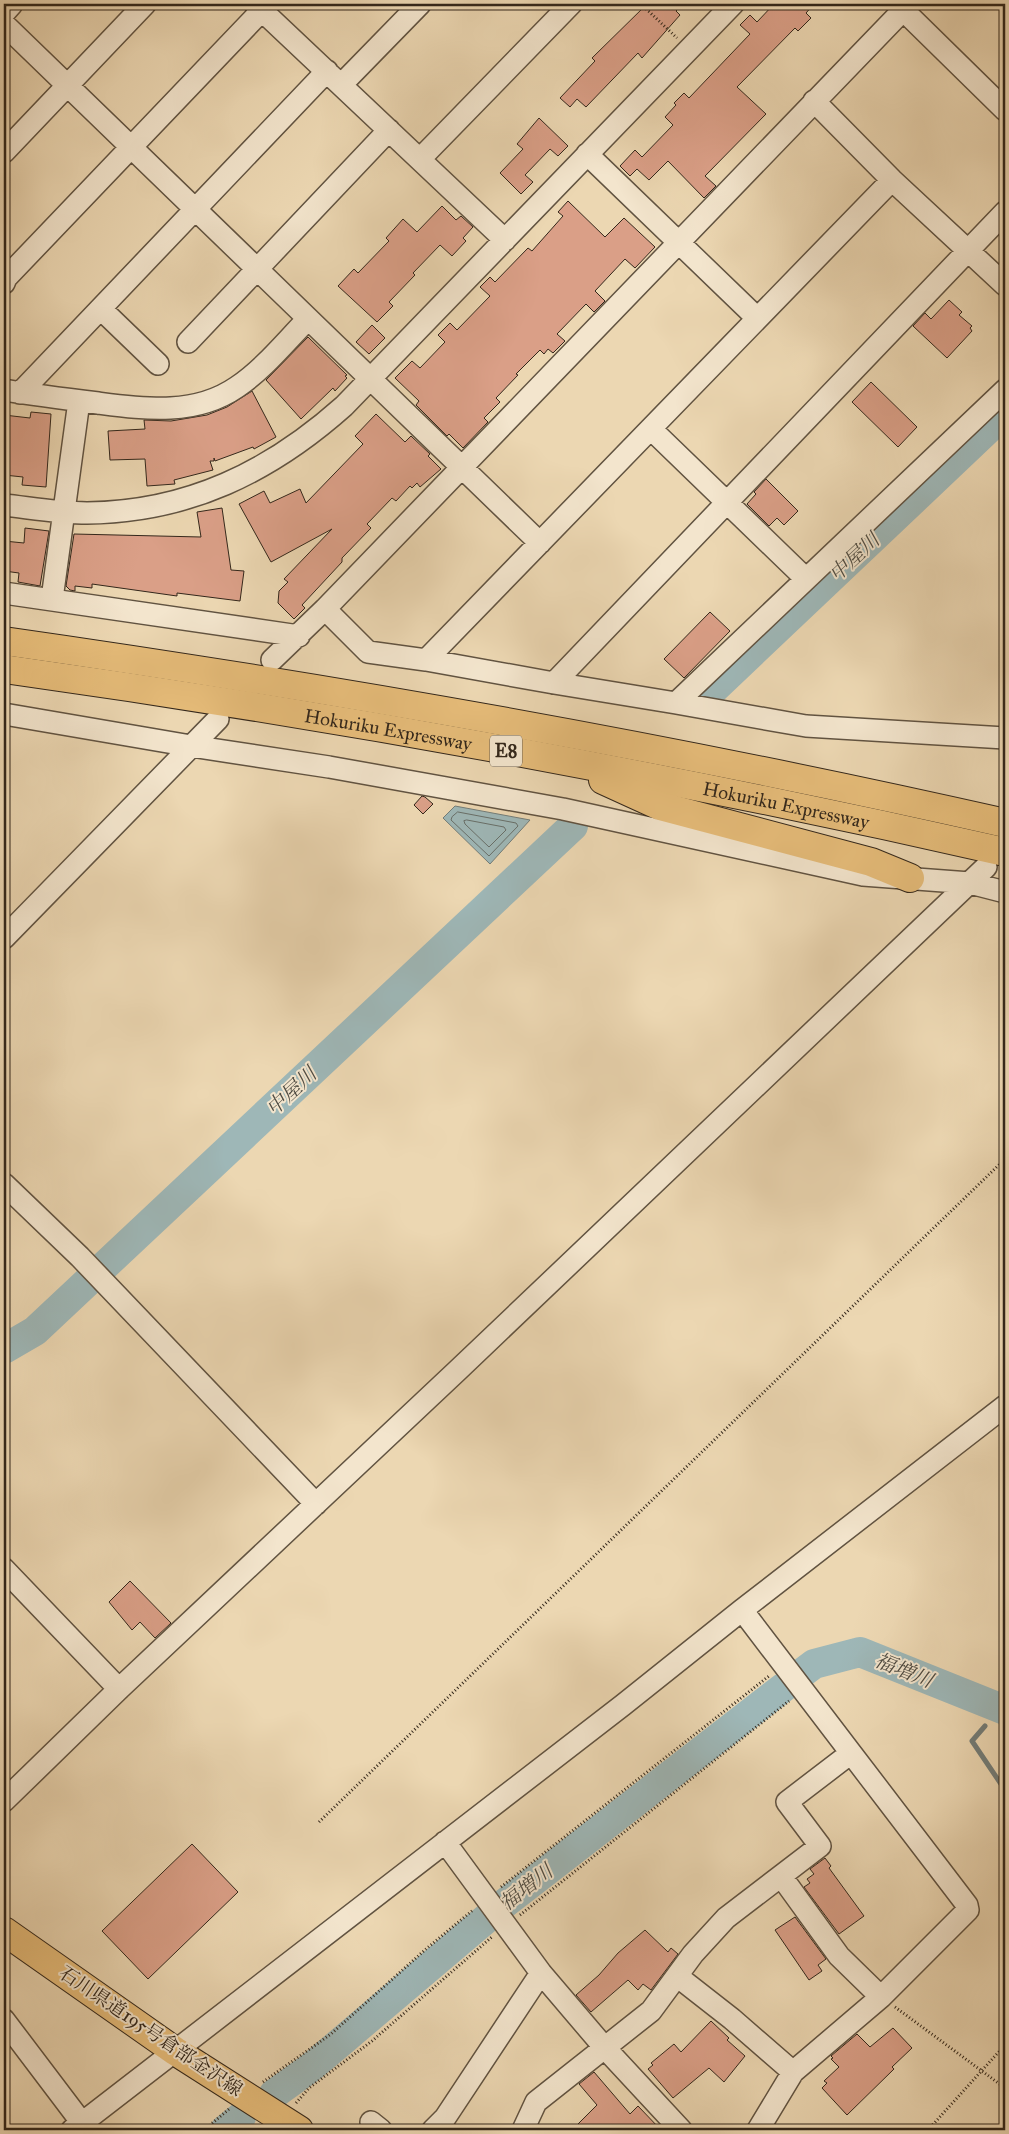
<svg xmlns="http://www.w3.org/2000/svg" width="1009" height="2134" font-family="'IM FELL Great Primer','Noto Serif JP',serif">
  <rect width="100%" height="100%" fill="#ecd7b2"/>
  <filter id="stains"><feTurbulence type="fractalNoise" baseFrequency=".004" numOctaves="4"/><feColorMatrix values="0 0 0 0 .2 0 0 0 0 .09 0 0 0 0 .02 0 0 0 .5 -.17"/></filter>
  <radialGradient id="worn" r=".72"><stop offset=".6" stop-color="#630" stop-opacity="0"/><stop offset="1" stop-color="#630" stop-opacity=".3"/></radialGradient>
  <path fill="#9eb7b7" stroke="#737d79" d="M455,806l75,14 -40,44 -47,-46z"/>
  <g fill="none" stroke-linecap="round" stroke-linejoin="round">
    <path stroke="#686f69" stroke-width="1" d="M458,812l58,11 2,3 -29,30 -38,-36 1,-3z
      M467,820l37,7 2,3 -17,17 -24,-23 -1,-3z"/>
    <path stroke="#737d79" stroke-width="5" d="M994,1716l11,-6
      M985,1726l-13,15 33,49"/>
    <path stroke="#9eb7b7" stroke-width="30" d="M702,700l303,-287
      M4,1349l31,-18 538,-505
      M802,1673l12,-9 46,-12 145,58
      M274,2094l36,-26 190,-161 284,-220
      M225,2130l16,-13"/>
  </g>
  <path fill="#da9f87" stroke="#33271b" d="M647,4h36l-7,7 4,4 -38,43 -4,-5 -52,54 -9,-8 -7,8 -10,-9 35,-37 -3,-3z
    M774,4h40l-8,9 5,5 -13,13 -3,-3 -58,59 29,27 -61,62 11,10 -12,12 -36,-37 -19,19 -12,-11 -7,7 -10,-10 15,-16 7,7 31,-32 -8,-8 11,-12 -2,-2 10,-10 5,5 61,-64 -10,-9 10,-10 7,7z
    M539,118l29,28 -10,10 -8,-7 -25,26 8,7 -12,12 -21,-21 23,-24 -6,-5z
    M568,201l37,36 19,-19 31,29 -20,21 -10,-9 -30,32 10,10 -11,11 -8,-8 -29,30 8,7 -12,12 -5,-4 -4,5 -4,-4 -24,24 2,1 -22,23 4,4 -16,16 4,4 -25,26 -14,-14 -2,2 -31,-31 3,-4 -24,-23 17,-17 8,7 25,-26 -7,-7 12,-12 7,7 33,-34 -10,-9 10,-10 5,5 33,-34 4,3 31,-35 -5,-4z
    M442,206l14,14 5,-4 12,11 -10,11 3,3 -14,15 -12,-11 -27,28 2,2 -26,27 4,4 -16,16 -39,-36 16,-17 4,4 31,-32 -3,-3 17,-19 14,13z
    M949,300l13,12 -3,3 13,11 -2,2 2,3 -25,27 -34,-32 12,-13 6,6z
    M372,325l13,13 -16,16 -13,-12z
    M308,337l39,38 -2,1 2,2 -12,13 -2,-3 -32,31 -35,-39z
    M871,382l46,45 -19,20 -46,-45z
    M252,391l24,46 -22,12 -1,-2 -38,14 -1,-3v3h-4l3,9 -39,10 1,4 -28,2 -2,-27 -35,1 -2,-29 37,-2 -1,-9 27,1 36,-6 20,-8z
    M31,412l20,2 -5,73 -24,-2 1,-8 -19,-2v-60l26,3z
    M376,414l29,28 6,-6 19,18 -2,2 13,13 -21,18 -3,-4 -5,5 -2,-2 -14,15 -4,-3 -25,26 4,4 -29,30v4l-40,43 3,3 -11,11 -16,-16 1,-12 9,-9 -4,-3 48,-50 -61,33 -32,-58 25,-13 6,12 30,-14 6,14 57,-59 -8,-8z
    M766,479l32,32 -14,14 -7,-7 -8,8 -22,-22 9,-10 -2,-2z
    M222,508l9,62 13,1 -4,30 -63,-8v3l-85,-12v4l-17,-2v5l-5,-1 -4,-4 8,-52 127,3 -4,-25z
    M25,528l24,3 -9,55 -22,-4 1,-9 -15,-2v-30l20,2z
    M710,612l20,19 -46,47 -20,-19z
    M422,796l3,1 8,7 -10,10 -9,-9z
    M130,1581l41,42 -16,15 -15,-16 -8,8 -23,-28z
    M192,1844l46,48 -90,87 -46,-48z
    M825,1858l6,8 -2,2 35,48 -25,18 -35,-47 6,-4 -3,-4 7,-5 -4,-5z
    M795,1917l31,42 -8,6 4,6 -13,9 -34,-50z
    M645,1930l23,22 3,-4 7,6 -27,36 -8,-6 -5,6 -10,-10 -37,32 -15,-17 23,-20 19,-22z
    M711,2021l18,17 -2,2 18,16 -21,26 -15,-14 -36,30 -25,-29 5,-4 -2,-2 23,-19 7,8z
    M893,2028l19,20 -20,19 2,2 -47,46 -25,-27 5,-5 -3,-2 15,-14 -8,-8 2,-1 -2,-2 26,-22 13,13z
    M594,2072l36,42 8,-8 23,24h-89l25,-25 -18,-21z"/>
  <g fill="none" stroke-linecap="round" stroke-linejoin="round">
    <g stroke="#615341" stroke-width="24">
      <path id="minor" d="M255,4l250,236
        M897,4l108,106
        M4,13l8,-9
        M4,24l536,519
        M341,85l79,-81
        M814,101l78,79 113,105
        M4,152l141,-148
        M587,154l170,164
        M420,159l151,-155
        M4,283l2,-5 262,-274
        M102,310l56,54
        M188,342l201,-212
        M4,390c31,5 62,9 94,13 47,6 97,13 139,-16 27,-18 49,-46 71,-68
        M20,393l307,-322
        M651,429l154,149
        M4,505c27,3 55,8 83,8 101,-1 183,-41 257,-107l389,-402
        M4,593l295,43
        M52,599l27,-198
        M325,609l43,43 58,8 128,23 122,20 329,-313
        M272,660l53,-51 584,-605
        M426,660l466,-480
        M554,683l451,-471
        M676,703l130,23 199,12
        M4,714l187,32 138,21 234,42 300,66 107,8 35,9
        M4,938l214,-219
        M4,1184l76,73 236,247
        M4,1569l115,120
        M4,1801l115,-112 339,-319 528,-503
        M445,1842l96,131 63,74 77,83
        M781,1876l58,80 42,41
        M677,1976l55,43 61,53
        M4,2020l78,103 -10,7
        M371,2122l10,8
        M88,2130l-6,-7 541,-418 119,-95 263,-204
        M433,2130l12,-12 96,-145
        M523,2130l13,-28 115,-91 42,-57 33,-36 94,-72 -33,-44 64,-49 -109,-143
        M758,2130l35,-58 88,-75 87,-87 -1,-5 -116,-152"/>
    </g>
    <g stroke="#33271b" stroke-width="30">
      <path id="major" d="M4,1931l171,120 124,79"/>
    </g>
    <g stroke="#33271b" stroke-width="30">
      <g id="highway">
        <path d="M4,641c336,48 670,107 1001,182"/>
        <path id="s1" d="M4,669c336,47 670,108 1001,183"/>
        <path d="M603,780l57,26 211,56 39,16"/>
      </g>
    </g>
    <path stroke="#33271b" stroke-width="3" stroke-dasharray="1 2.5" stroke-linecap="butt" d="M641,4l36,34
      M319,1822l686,-663
      M501,1887l268,-211
      M520,1915l269,-214
      M895,2007l110,81
      M263,2082l68,-48 95,-85 47,-39
      M296,2103l13,-15 63,-47 121,-105
      M204,2130l25,-21
      M928,2130l77,-85"/>
    <use href="#minor" stroke="#f3e5cd" stroke-width="21"/>
    <use href="#major" stroke="#e6bc79" stroke-width="28"/>
    <use href="#highway" stroke="#e6bc79" stroke-width="28"/>
  </g>
  <g text-anchor="middle" dominant-baseline="central" stroke-width="4" stroke-linejoin="round" paint-order="stroke">
    <rect fill="#f3e5cd" stroke="#6d6050" stroke-width="1" x="490" y="735.5" width="32" height="31" rx="4"/>
    <g font-size="18" font-weight="bold" fill="#33271b">
      <text x="506" y="751">E8</text>
    </g>
    <g font-size="19" fill="#33271b" stroke="#f3e5cd">
      <text stroke="none"><textPath href="#s1" startOffset="389">Hokuriku Expressway</textPath></text>
      <text stroke="none"><textPath href="#s1" startOffset="794">Hokuriku Expressway</textPath></text>
      <text transform="translate(151 2031) rotate(34)">石川県道195号倉部金沢線</text>
    </g>
    <g font-size="20" font-style="italic" fill="#4e4b42" stroke="#f3e5cd">
      <text transform="translate(854 557) rotate(-43)">中屋川</text>
      <text transform="translate(291 1091) rotate(-43)">中屋川</text>
      <text transform="translate(904 1670) rotate(22)">福増川</text>
      <text transform="translate(526 1887) rotate(-38)">福増川</text>
    </g>
  </g>
  <rect width="1009" height="2134" fill="none" stroke="#ecd7b2" stroke-width="20"/>
  <rect x="5" y="5" width="999" height="2124" fill="none" stroke="#33271b" stroke-width="2.5"/>
  <rect x="10" y="10" width="989" height="2114" fill="none" stroke="#33271b"/>
  <rect width="100%" height="100%" filter="url(#stains)"/>
  <rect width="100%" height="100%" fill="url(#worn)"/>
</svg>
